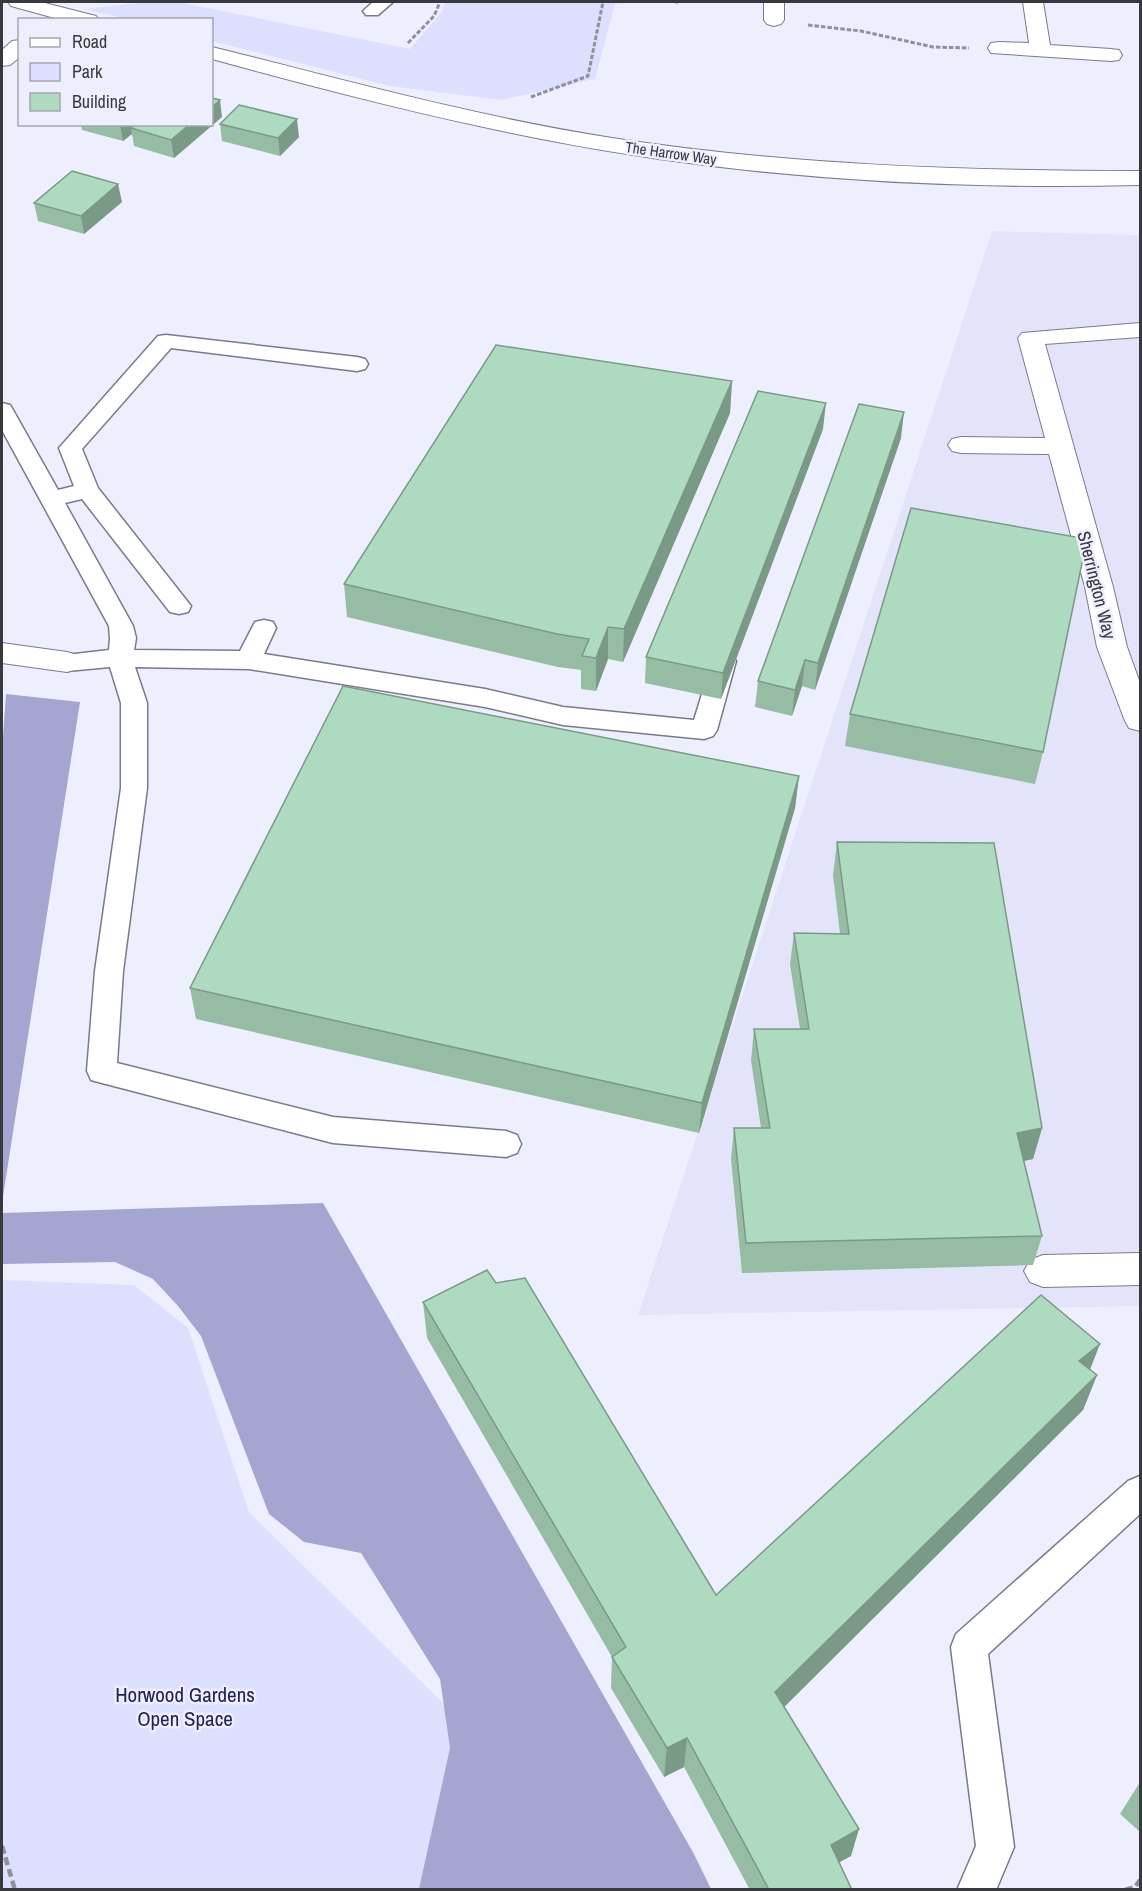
<svg xmlns="http://www.w3.org/2000/svg" width="1142" height="1891" font-family="'Archivo Narrow',sans-serif">
  <rect width="100%" height="100%" fill="#eeeffe"/>
  <path fill="#e3e4fa" d="M992,231l148,4v1071l-502,9z"/>
  <path fill="#dddfff" d="M147,2h31l232,47 32,-37 3,-10h199l-29,2 -20,75 -94,21 -111,-14 -178,-45v-21l-86,-1 -41,-10z
    M2,1280l132,5 54,43 61,184 206,203 77,174h-530z"/>
  <path fill="#a4a6d1" d="M6,694l74,8 -78,501v-452z
    M323,1203l371,651 17,35h-292l31,-141 -10,-69 -79,-126 -57,-11 -35,-28 -68,-178 -23,-30 -25,-27 -38,-17 -113,2v-51z"/>
  <g fill="none" stroke-linecap="round" stroke-linejoin="round">
    <g stroke="#7a7b88" stroke-width="3">
      <path id="lane" d="M373,2h20l-15,13h-12l-3,-4z
        M166,335l191,22 8,2 3,5 -3,5 -8,2 -186,-23 -89,101 16,39 93,118 -3,6 -9,2 -9,-2 -88,-113 -17,4 68,123 3,12 -2,12 106,1 15,-29 9,-2 9,2 3,6 -12,26 221,35 78,18 131,13 20,-65 9,-3 9,3 4,6 -19,69 -4,6 -9,3 -141,-14 -78,-18 -236,-38 -114,-2 12,36v85l-24,183 -6,92 216,54 173,14 11,4 4,9 -4,9 -11,4 -173,-14 -231,-60 -11,-3 -4,-9 8,-100 26,-183v-85l-11,-36 -43,4 -9,-3 -4,-6 4,-6 51,-6 1,-12 -1,-12 -107,-196v-27l8,2 3,5 45,80 16,-4 -15,-38 99,-112z
        M1140,1476v38l-152,140 26,193 -18,43h-39l19,-44 -25,-199 5,-13 172,-153z"/>
    </g>
    <g stroke="#7a7b88" stroke-width="2">
      <path id="street" d="M764,2h20v18l-3,4 -7,2 -7,-2 -3,-4z
        M1023,2h20l7,43 61,4 8,1 3,5 -3,5 -8,1 -120,-8 -3,-5 3,-5 8,-1 30,1z
        M20,40v17l-10,8 -8,1v-16l10,-9z
        M1140,323v14l-95,7 68,243 14,60 13,36v48l-11,-3 -4,-7 -28,-74 -12,-60 -36,-133 -88,-1 -9,-2 -4,-6 4,-6 9,-2 84,1 -27,-100 4,-5z
        M2,643l65,9 10,3 5,7 -5,7 -10,3 -65,-9z
        M1140,1253v32l-97,2 -13,-5 -6,-11 6,-11 13,-5z"/>
    </g>
    <g stroke="#7a7b88" stroke-width="2">
      <path id="secondary" d="M8,2h33l55,14 3,4h-37l-51,-14z
        M212,47c133,33 265,70 400,91 175,27 351,33 528,33v14c-195,5 -396,-7 -588,-44 -115,-22 -228,-51 -340,-82z"/>
    </g>
    <path stroke="#8f909a" stroke-width="3" stroke-dasharray="4.5 2" stroke-linecap="butt" d="M675,2h3
      M808,25l53,6 72,16 36,1
      M408,43l26,-27 6,-14
      M531,97l57,-21 15,-74"/>
    <path stroke="#8f909a" stroke-width="4.5" stroke-dasharray="8 4" stroke-linecap="butt" d="M2,1846l13,44
      M1125,1890l10,-3 5,-7"/>
    <use href="#lane" fill="#fff" fill-rule="evenodd"/>
    <use href="#street" fill="#fff" fill-rule="evenodd"/>
    <use href="#secondary" fill="#fff" fill-rule="evenodd"/>
  </g>
  <path fill="#96bca4" d="M222,117l-48,41 -40,-12 -2,-12 -9,7 -41,-11 -1,-6h131z
    M220,124l79,13 -19,19 -58,-15z
    M122,202l-38,32 -46,-13 -4,-18z
    M732,381l-2,32 -107,249 -15,-3 -12,32 -15,-2v-19l-23,-3 -211,-50 -3,-33z
    M823,429l-102,270 -76,-16 1,-26z
    M901,438l-86,252 -13,-4 -10,30 -37,-9 3,-26z
    M850,714l193,38 -8,32 -190,-38z
    M799,776l-4,32 -96,325 -503,-114 -6,-31z
    M837,842l205,286 -9,31 -9,2 18,75 -9,29 -291,8 -11,-114 3,-31h27l-10,-68 3,-31h46l-10,-65 4,-31 46,1 -7,-59z
    M496,1283l220,312 374,-226 7,6 -14,35 -299,297 67,149 -12,6 13,28h-102l-66,-123 -20,10 -53,-89 1,-31 -185,-319 -4,-36z
    M1140,1782v50l-20,-18z"/>
  <path fill="#7a9986" d="M220,100l2,17 -48,41 -3,-18 19,-16h22v-17z
    M297,119l2,18 -19,19 -2,-18z
    M120,124h24l-13,4 1,6 -9,7z
    M118,184l4,18 -38,32 -3,-18z
    M732,381l-2,32 -107,249 1,-33z
    M826,403l-3,26 -102,270 2,-26z
    M904,412l-3,26 -86,252 3,-27z
    M608,627v32l-12,32v-33z
    M805,660l-3,26 -10,30 3,-26z
    M799,776l-4,32 -96,325 3,-30z
    M1042,1128l-9,31 -24,5 8,-31z
    M1100,1344l-14,36 -7,-19z
    M1097,1375l-14,35 -314,312 6,-30z
    M687,1738l-3,29 -20,10 3,-29z
    M859,1829l-8,27 -28,15 8,-26z"/>
  <path fill="#aedbbf" stroke="#7a9986" stroke-width="1.5" d="M212,98l8,2 -8,7z
    M239,105l58,14 -19,19 -58,-14z
    M136,124h54l-19,16 -40,-12z
    M72,171l46,13 -37,32 -47,-13z
    M496,345l236,36 -108,248 -16,-2 -12,31 -14,-2 7,-17 -32,-5 -213,-50z
    M758,391l68,12 -103,270 -77,-16z
    M859,404l45,8 -86,251 -13,-3 -10,30 -37,-9z
    M911,508l176,31 -44,213 -193,-38z
    M343,686l456,90 -97,327 -512,-115z
    M837,842l157,1 48,285 -25,5 25,103 -296,7 -12,-115h36l-16,-99h55l-15,-96 55,1z
    M487,1270l9,13 29,-5 191,317 325,-300 59,49 -21,17 18,14 -322,317 84,137 -28,16 21,45h-83l-4,-8 -78,-144 -20,10 -55,-91 14,-10 -203,-345z"/>
  <g text-anchor="middle" dominant-baseline="central" stroke-width="5" stroke-linejoin="round" paint-order="stroke">
    <g font-size="15" fill="#38393e" stroke="#eeeffe">
      <text transform="translate(671 153) rotate(8)">The Harrow Way</text>
    </g>
    <g font-size="18" fill="#38393e" stroke="#eeeffe">
      <text transform="translate(1097 585) rotate(76)">Sherrington Way</text>
    </g>
    <g font-size="21" fill="#262155" stroke="#eeeffe">
      <text x="185" y="1694">Horwood Gardens<tspan x="185" dy="24">Open Space</tspan></text>
    </g>
  </g>
  <rect width="1142" height="1891" fill="none" stroke="#38393e" stroke-width="6"/>
  <rect x="18" y="18" width="195" height="108" fill="#eeeffe" stroke="#a5a6b1" stroke-width="1.5"/>
  <rect x="30" y="38" width="30" height="9" fill="#ffffff" stroke="#a5a6b1" stroke-width="1.5"/>
  <text x="72" y="48" font-size="18" fill="#38393e">Road</text>
  <rect x="30" y="63" width="30" height="18" fill="#dddfff" stroke="#a5a6b1" stroke-width="1.5"/>
  <text x="72" y="78" font-size="18" fill="#38393e">Park</text>
  <rect x="30" y="93" width="30" height="18" fill="#aedbbf" stroke="#a5a6b1" stroke-width="1.5"/>
  <text x="72" y="108" font-size="18" fill="#38393e">Building</text>
</svg>
